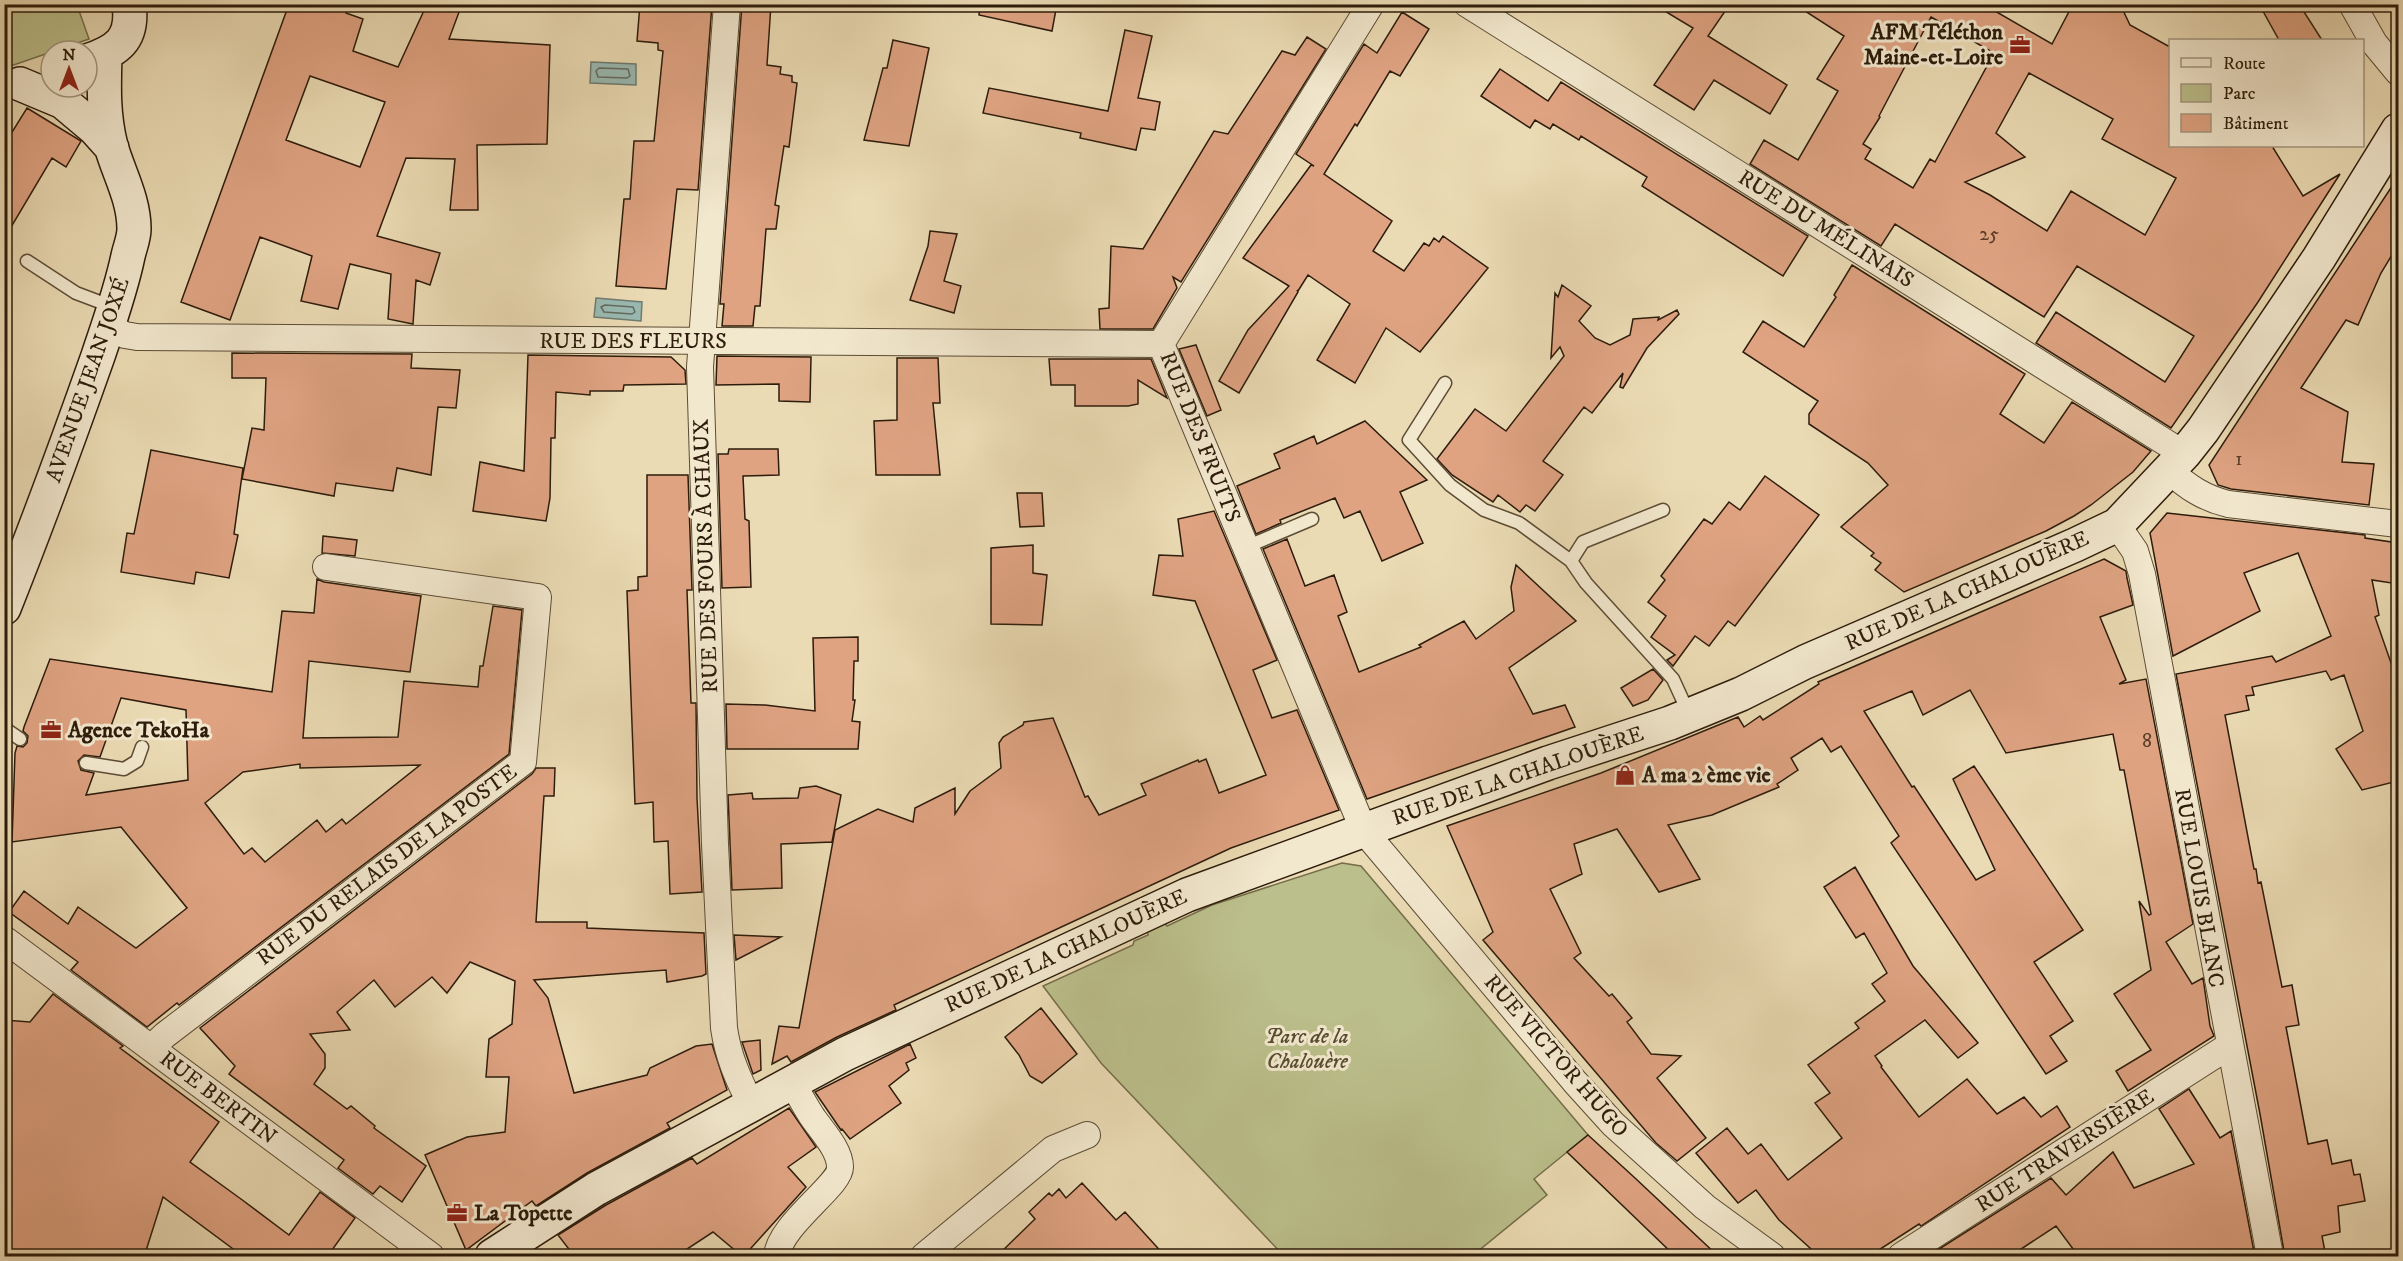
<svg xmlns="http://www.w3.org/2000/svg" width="2403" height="1261" font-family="'IM FELL DW Pica',serif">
  <rect width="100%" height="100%" fill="#ebdbb4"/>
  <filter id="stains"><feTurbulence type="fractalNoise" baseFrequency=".00333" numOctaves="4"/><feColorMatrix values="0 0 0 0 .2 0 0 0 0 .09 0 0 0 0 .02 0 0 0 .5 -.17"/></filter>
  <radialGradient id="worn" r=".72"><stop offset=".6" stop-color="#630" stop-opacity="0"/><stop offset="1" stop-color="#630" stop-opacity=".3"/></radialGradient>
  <path fill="#bbbf8b" stroke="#746e4b" stroke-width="1.5" d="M20,5h57l12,34 -84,29v-58z
    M1342,863l19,3 227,269 -54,44 13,16 -75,61h-188l-183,-193 -58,-77 90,-41 1,-4 14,-6 -1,-5 17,-8 3,4 45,-21z"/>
  <path fill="#99bab3" stroke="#6e7b70" stroke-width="1.5" d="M591,62l45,2v21l-46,-2z
    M596,298l46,4 -1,19 -47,-4z"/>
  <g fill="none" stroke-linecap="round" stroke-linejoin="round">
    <path stroke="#636b5f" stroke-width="1.5" d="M599,68l29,1 2,7 -3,2 -29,-1 -2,-6z
      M605,305l28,2 2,5 -3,2 -28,-2 -3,-5z"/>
  </g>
  <path fill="#dfa382" stroke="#2d1c0b" stroke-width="1.5" fill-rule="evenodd" d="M289,4h60l-3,9 17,6 -10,32 45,16 29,-63h35l-13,35 101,6 -3,99 -70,1 1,65h-28l5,-51 -49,-1 -29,78 63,17 -10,32 -14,-5 -3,44 -25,-5 3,-45 -41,-10 -12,45 -37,-8 11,-45 -52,-19 -30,83 -49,-18zM310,76l75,26 -25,65 -74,-27z
    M640,4h72l-14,186 -21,-1 -11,100 -50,-3 8,-87h6l4,-58h20l9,-90 -5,-1v-7l-21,-2z
    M742,4h29l-4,61 14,2 -1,7 12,2v6l5,1 -8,64 -5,-1 -9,59 4,1 -3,23h-10l-6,77h-5l-2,20h-31l2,-22h-4z
    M980,4h77l-5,27 -73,-16z
    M1653,4h77l-22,32 79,49 -17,29 -56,-34 -20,30 -40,-25 39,-57z
    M1794,4h189l69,40 21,-40h47l10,21 40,22v99h102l31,50 37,-22 -82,128 -87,126 -135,-85 20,-31 109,70 29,-46 -117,-70 -33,51 -149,-93 -14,22 -131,-82 14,-24 34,20 40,-69 -21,-12 27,-43zM1931,17l63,36 -59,109 -5,-3 -17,29 -48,-29 6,-10 -8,-5 17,-27 -1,-1zM2029,73l84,46 -11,20 74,39 -31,57 -74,-44 -24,40 -57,-36 -25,-13 60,-25 -29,-24z
    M2259,4h40l23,36h-43z
    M1402,12l27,17 -29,47 -10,-5 -33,55 -2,-2 -31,50 68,47 -19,30 31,20 20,-28 5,3 5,-8 5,4 4,-6 45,32 -68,84 -34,-24 -31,55 -38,-23 33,-56 -42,-29 -10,16 -1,-1 1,2 -59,101 -20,-12 29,-51 41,-44 -46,-28 68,-93 3,1 -18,-12 68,-110 13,9z
    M1125,30l27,6 -14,62 22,4 -5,28 -14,-2 -5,22 -56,-12 1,-5 -98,-20 6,-25 119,23z
    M1307,37l19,12 -145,233 -8,-5 4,11 -24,41h-53l-1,-20 10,-1 2,-62 32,3 71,-118 14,3 54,-83 13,4z
    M893,40l36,8 -20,98 -45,-6 19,-72h4z
    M1500,69l48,32 13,-19 247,154 -25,40 -141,-90 5,-9 -66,-41 -2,4 -26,-16 -3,5 -15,-9 -5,8 -49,-32z
    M27,108l54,33 -15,26 -14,-9 -48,81v-94z
    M2398,177v68l-17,28 -23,52 -12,-5 -45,68 47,24 -6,50 32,2 -5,41 -138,-16 -13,-4 -9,-20z
    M930,231l27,3 -13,47 17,5 -7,27 -44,-13 18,-54z
    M1852,265l173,109 -25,40 44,29 28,-41 79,49 -18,21 -42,33 -17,11 -28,15 -142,61 -29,-22 6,-7 -10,-7 3,-3 -33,-26 47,-42 -20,-22 -59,-39v-10l9,-13 -75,-49 20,-31 41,26 32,-50 -2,-2z
    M1562,285l29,21 -12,15 16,17 15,7 20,-10 3,-16 26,-2 -1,3 19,-10 2,4 -32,34 -24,40 -3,-1 3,-14 -31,40 -8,-6 -41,54 20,14 -28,36 -9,-6 -6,7 -22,-17 -5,7 -41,-27 -15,-16 38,-50 31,22 58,-75 -4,-9 -9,11 4,-65 3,4z
    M1196,345l25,65 -14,6 -28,-67z
    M232,353l180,1 -1,14 49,2 -4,38 -18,-1 -7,68 -34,-7 -4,23 -57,-8 -2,13 -92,-17 10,-51 12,2 2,-52h-34z
    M528,355l143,2 14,13 1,14 -62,1 -1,6h-33v4l-34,-3 -1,46h-4l-1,60 -4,23 -73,-10 7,-49 44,9z
    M717,356l94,1 -1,45 -31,-1v-17l-63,1z
    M897,358h41l2,45h-7l7,72h-64l-2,-54 23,-1z
    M1049,359h102l16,39 -29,-18v24l-10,2h-53v-21h-24z
    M1365,421l62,59 -27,12 23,51 -41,18 -22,-50 -16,7 -9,-20 -55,22 1,3 -25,11 -19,-48 43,-18 -6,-14 40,-18 3,8z
    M729,449h49l1,26 -36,1 2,43 4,2 2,66 -29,1 -4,-134h10z
    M151,450l92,18 -9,66 4,1 -9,43 -33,-6 -2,12 -73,-12 6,-39 7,1z
    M647,475h41l4,115h-5l4,113h5l1,95 5,94 -32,2 -2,-53 -14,1 -1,-40 -18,2 -8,-213 11,-1v-13l9,-1z
    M1765,476l54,39 -84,111 -7,-5 -19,25 -14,-10 -22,30 -6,-6 8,-5 -24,-18 15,-21 -18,-14 17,-22 -4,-4 43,-57 8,5 17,-22 11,8z
    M1017,493h25l2,33 -24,1z
    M1214,511l63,149 -24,10 19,48 25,-8 42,100 -108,38 -337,157 2,5 -59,27 -46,25 -4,-6 -15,8 7,-38 20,2 36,-198 43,-21 35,13 2,-14 40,-20v26l15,-23 31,-23 -2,-25 4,-6 20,-12 1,-3 29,-4 32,79 3,-1 11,19 47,-20 -5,-11 57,-24 1,2 7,-3 13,34 47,-18 -71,-174 -42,-6 6,-40 24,1 -5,-37z
    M2167,513l198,22v3l33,5v41l-26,-4 7,35 -4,2 23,66v98l-36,9 -26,-41 27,-18 -19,-56 -13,5 -5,-9 -74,16 2,8 -8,1 3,14 -24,5 29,154h2l2,14 3,-1 21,105 10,-2 7,40 -13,2 22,117 19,-4 5,24 19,-4 3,15 6,-1 5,27 -27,5 2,26 -18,4 4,21h-41l-25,-143 -84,-440 96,-18 4,6 55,-26 -33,-83 -54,20 16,38 -87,45 -23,-123z
    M323,536l34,4 -2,16 -33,-3z
    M1287,539l18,47 29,-11 13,37 -9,4 21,56 62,-25 -2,-2 45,-24 12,18 38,-28 -3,-24 5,-22 60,56 -67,47 24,46 32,-9 10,22 -208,72 -104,-250z
    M1033,545v28l14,2 -5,50 -51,-1v-76z
    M2104,559l22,12 1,7 6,27 -33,12 26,63 -7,4 27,-5 47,245 -27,18 26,42 11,-6 7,48 4,10 -86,55 -12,-20 35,-21 -37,-56 37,-24 -12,-69 10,14 2,-1 -27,-144h-4l-7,-36 -107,19 -36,-63 -47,25 -11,-24 -48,20 48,76 2,-1 62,94 19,-10 -42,-91 21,-13 109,164 -49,32 39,59 -23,15 17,25 -21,13 -155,-231 8,-7 -58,-90 -10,6 -9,-14 -31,20 7,12 -21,14 2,3 -67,28 -44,10 32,54 -41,13 -42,-63 -43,15 8,30 -32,15 31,64 -7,5 35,38 3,-2 20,24 -5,4 24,32 30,2 -24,22 49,60 -29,23 -21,-18 -173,-203 10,-8 -46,-106 154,-53 137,-56 6,10 16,-11 3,4 56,-36 -1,-2z
    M317,579l7,3 97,14 -11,76 -101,-11 -6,77 95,-1 6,-56 74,6 2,-21h3l10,-60 29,4 -13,144 -330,251 -2,-2 -30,24 -76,-57 7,-8 -69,-50 15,-21 44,33 10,-17 58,41 51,-40 -66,-81 -109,15 3,-89 2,-7 6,1 4,-4 1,-7 -5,-5 1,-4 26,-68 222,33 10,-81 32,2zM121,698l65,12 2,70 -102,15 8,-22 -13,-3 -3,-9 6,-6 16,2zM300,764v4l120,-3 -74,59 -4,-5 -16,13 -9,-12 -52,42 -13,-14 -8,6 -39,-51 38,-31z
    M858,637v24h-4l-1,39h2l-3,21 8,1 -2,27h-131l-1,-45 39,1 50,6 -2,-73z
    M1653,669l10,11 -15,20 -15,6 -12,-18z
    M536,768h19l-1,28h-10l-8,126h51v6l117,5 2,41 -4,2 -35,6 -1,-12 -132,10 14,18 26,95 73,-18 3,-7 46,-22 16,-2 15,46 -60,33 3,5 -83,45 -51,33 -4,-5 -66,49 -41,-95 42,-18 38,-5 4,-55h-23l3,-38 23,-15 3,-43 -45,-19 -23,31 -15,-16 -37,30 -21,-27 -37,32 13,18 -40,4 15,20v14l-11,16 33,25 4,-3 24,20 -1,2 52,38 -24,36 -22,-16 -7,8 -35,-26 6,-8 -115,-86 6,-8 -35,-38 332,-254z
    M816,786l25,9 -9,47 -51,2 1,44 -50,2 -4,-95 24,-2 1,6 45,-1 2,-10z
    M1855,867l58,99 65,77 -20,15 -33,-38 -50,36 7,10 -1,1 38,50 48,-38 30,35 27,-17 17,20 16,-11 13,21 -149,99 -2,-2 -51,33h-48l-41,-37 -23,-30 -18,13 -42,-50 31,-25 21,26 13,-10 27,36 54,-42 -27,-35 15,-10 -22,-28 51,-37 -4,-5 30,-22 -13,-17 15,-11 -23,-40 -8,5 -32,-51z
    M734,935l47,2 -45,23z
    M53,994l70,52 -3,2 99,74 -29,40 51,37 48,36 31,-43 35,26 -28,39h-83l-81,-60 -19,60h-140v-237l26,2z
    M1041,1008l36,46 -35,29 -12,-7 -11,-21 -14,-18z
    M760,1040l1,30 -8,4 -11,-32z
    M910,1044l6,14 -10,5 3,7 -20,16 12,17 -51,36 -8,-10 -1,1 -26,-38z
    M2189,1089l31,49 11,-7 24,126h-176l-23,-31 -47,31h-64l-6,-8 112,-71 15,17 47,-43 21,36 60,-24 -35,-55z
    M789,1108l27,39 -28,20 18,20 -63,70 -30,-25 -38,25h-100l-17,-22 48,-30 86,-47 5,6z
    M1588,1135l47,43 84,79h-43l-109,-105z
    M1082,1183l34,37 9,-8 41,45h-170l39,-38 -6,-7 20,-19 3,3 7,-7 7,9z"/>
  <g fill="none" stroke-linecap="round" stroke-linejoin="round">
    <g stroke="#5c4c35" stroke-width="15">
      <path id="lane" d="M27,261l49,32 37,14
        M1445,383l-36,57 41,45 34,25 35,13 52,38 15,22 87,96 16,35
        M1246,547l66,-28
        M1571,561l12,-19 80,-32
        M4,728l16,11
        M86,763l38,6 13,-8 5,-14"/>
    </g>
    <g stroke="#5c4c35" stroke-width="28">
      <path id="street" d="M727,4l-27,363 15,477 9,184c4,28 14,51 27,76
        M1467,4l717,450
        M2352,4l22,39 24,29
        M108,327l17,8 12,2 1024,7
        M1161,344l203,487 211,251 38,42 92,83 67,49
        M1161,344l210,-340
        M2169,470c18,17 35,28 59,34l170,20
        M2117,525l18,26 7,23 128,682
        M4,939l427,317
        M151,1048l14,-13 358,-273 15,-165 -212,-30
        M777,1256c2,-31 64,-71 63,-89 0,-18 -20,-38 -29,-52 -7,-11 -13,-22 -19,-33
        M924,1256l129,-107 34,-14
        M1901,1256l328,-210"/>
    </g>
    <g stroke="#2d1c0b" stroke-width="36">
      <path id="secondary" d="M87,61c30,-10 47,-21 42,-57
        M20,84l43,18 31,26 18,20
        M4,608c33,-83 64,-167 94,-252 11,-33 23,-66 30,-100 2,-9 6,-18 6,-27 0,-30 -15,-55 -23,-83 -8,-31 -7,-60 -6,-91
        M492,1256l104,-67 249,-135 342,-159 361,-132 122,-40 71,-29 64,-32 270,-117 42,-20 67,-71 19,-24 116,-172 79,-128"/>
    </g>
    <use href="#lane" stroke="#f2e8ce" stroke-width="12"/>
    <use href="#street" stroke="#f2e8ce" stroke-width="26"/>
    <use href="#secondary" stroke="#f2e8ce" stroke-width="33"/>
  </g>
  <defs>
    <g id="office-bare" transform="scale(1.62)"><path d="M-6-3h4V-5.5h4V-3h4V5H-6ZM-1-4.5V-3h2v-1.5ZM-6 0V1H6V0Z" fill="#8f2418" stroke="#f2e8ce" stroke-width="2.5" paint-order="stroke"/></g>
    <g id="shop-bare" transform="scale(1.62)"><path d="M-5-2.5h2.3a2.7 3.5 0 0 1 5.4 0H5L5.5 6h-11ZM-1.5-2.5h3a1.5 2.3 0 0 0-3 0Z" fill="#8f2418" stroke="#f2e8ce" stroke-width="2.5" paint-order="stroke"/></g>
  </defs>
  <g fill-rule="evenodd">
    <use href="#office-bare" x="2020" y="45"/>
    <use href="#office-bare" x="51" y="730"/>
    <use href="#shop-bare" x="1625" y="775"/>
    <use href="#office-bare" x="457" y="1213"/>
  </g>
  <g text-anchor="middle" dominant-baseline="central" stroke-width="6" stroke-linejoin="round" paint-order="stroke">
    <g font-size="20" fill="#5a3e29">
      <text x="1989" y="234">25</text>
      <text x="2239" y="459">1</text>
      <text x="2147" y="741">8</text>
    </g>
    <g font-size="22" font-weight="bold" fill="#2d1c0b" stroke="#f2e8ce" text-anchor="start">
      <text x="2003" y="32" text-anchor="end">AFM Téléthon<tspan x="2003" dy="25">Maine-et-Loire</tspan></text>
      <text x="68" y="730">Agence TekoHa</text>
      <text x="1642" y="775">A ma 2 ème vie</text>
      <text x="474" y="1213">La Topette</text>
    </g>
    <g font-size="22" fill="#2d1c0b" stroke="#f2e8ce">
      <text transform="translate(1826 229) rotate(32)">RUE DU MÉLINAIS</text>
      <text x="633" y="341">RUE DES FLEURS</text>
      <text transform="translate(88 380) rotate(-71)">AVENUE JEAN JOXÉ</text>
      <text transform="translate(1200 437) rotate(68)">RUE DES FRUITS</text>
      <text transform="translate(706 556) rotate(-92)">RUE DES FOURS À CHAUX</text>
      <text transform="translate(1967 591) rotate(-24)">RUE DE LA CHALOUÈRE</text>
      <text transform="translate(1518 776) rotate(-19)">RUE DE LA CHALOUÈRE</text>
      <text transform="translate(387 865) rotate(-37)">RUE DU RELAIS DE LA POSTE</text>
      <text transform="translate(2199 888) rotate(80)">RUE LOUIS BLANC</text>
      <text transform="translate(1066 951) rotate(-25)">RUE DE LA CHALOUÈRE</text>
      <text transform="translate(1556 1056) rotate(49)">RUE VICTOR HUGO</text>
      <text transform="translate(218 1098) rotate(37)">RUE BERTIN</text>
      <text transform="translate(2065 1151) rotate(-33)">RUE TRAVERSIÈRE</text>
    </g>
    <g font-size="22" font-style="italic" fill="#584d31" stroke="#f2e8ce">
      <text x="1307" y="1036">Parc de la<tspan x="1307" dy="25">Chalouère</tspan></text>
    </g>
  </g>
  <rect width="2403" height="1261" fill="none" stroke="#ebdbb4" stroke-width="24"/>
  <rect x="6" y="6" width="2391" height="1249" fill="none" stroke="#2d1c0b" stroke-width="3"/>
  <rect x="12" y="12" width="2379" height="1237" fill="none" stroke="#2d1c0b" stroke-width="1.5"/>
  <rect x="2169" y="39" width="195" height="108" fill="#f2e8ce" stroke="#a39680" stroke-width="1.5"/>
  <rect x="2181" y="58" width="30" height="9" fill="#f2e8ce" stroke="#a39680" stroke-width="1.5"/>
  <text x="2223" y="69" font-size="18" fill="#2d1c0b">Route</text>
  <rect x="2181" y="84" width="30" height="18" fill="#bbbf8b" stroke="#a39680" stroke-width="1.5"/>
  <text x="2223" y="99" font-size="18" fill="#2d1c0b">Parc</text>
  <rect x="2181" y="114" width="30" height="18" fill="#dfa382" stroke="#a39680" stroke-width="1.5"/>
  <text x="2223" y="129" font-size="18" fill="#2d1c0b">Bâtiment</text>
  <g transform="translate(69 69)"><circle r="28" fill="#f2e8ce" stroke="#a39680" stroke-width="1.5"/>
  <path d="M0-4.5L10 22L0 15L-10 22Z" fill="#8f2418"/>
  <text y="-9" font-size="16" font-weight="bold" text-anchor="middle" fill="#2d1c0b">N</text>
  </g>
  <rect width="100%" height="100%" filter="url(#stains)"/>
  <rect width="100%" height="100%" fill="url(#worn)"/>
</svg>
